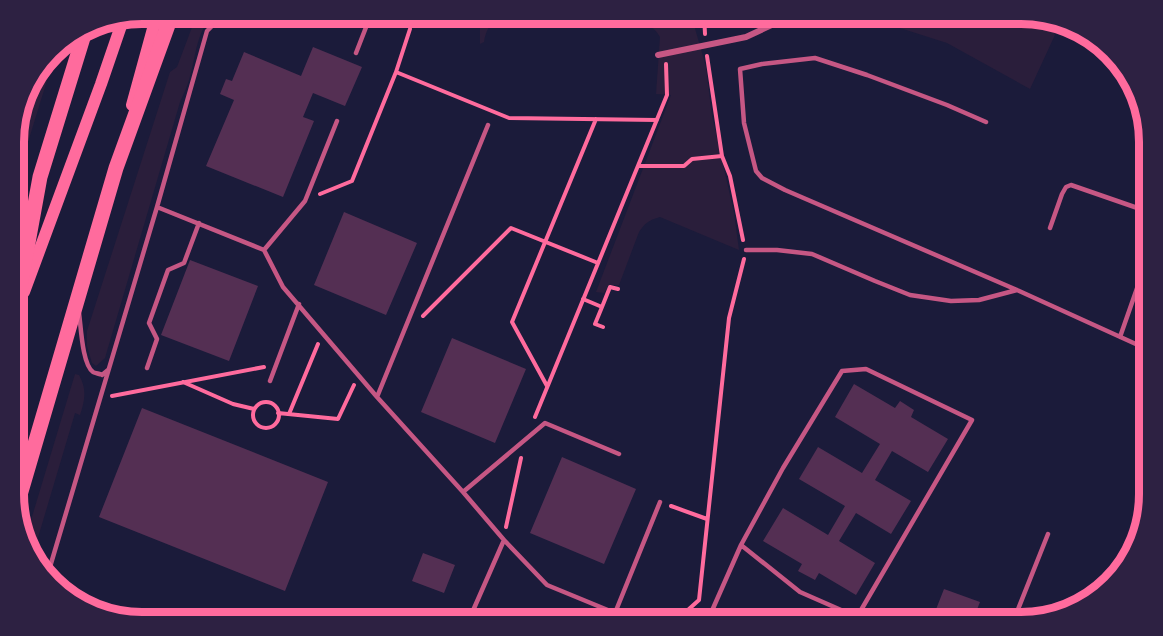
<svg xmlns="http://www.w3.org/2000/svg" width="1163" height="636" font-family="Montserrat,sans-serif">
  <rect width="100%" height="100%" fill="#1b1b3a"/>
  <path fill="#2a1e3b" d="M197,14h19c-20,13 -20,44 -27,66 -2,7 -6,15 -9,22l-75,256 -9,8 -4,-3 -5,-17v-15l83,-259 7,-5z
    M480,14h196l16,4 14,49 6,49 22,97 5,37 -79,-33c-11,3 -15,6 -21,15l-20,53h-10l-5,8 -8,-1 75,-197 -15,-1 4,-57c-6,-10 -11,-12 -21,-15l-131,-4c-16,2 -21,8 -24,24l-4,2z
    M856,14h166l38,10 -30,65 -83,-46z
    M58,45l-43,139v-42l19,-67z
    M75,374l4,1c8,14 6,25 1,40l-5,-2 -43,145 -7,-18z"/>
  <path fill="#542f53" d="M313,47l49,20 -17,39 -32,-13 -10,24 11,4 -31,76 -77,-31 28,-66 -14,-6 6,-15 6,2 12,-29 57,24z
    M344,212l73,31 -31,72 -72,-30z
    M190,260l68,26 -29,75 -68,-26z
    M452,338l74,31 -31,74 -74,-31z
    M854,384l41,24 5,-7 14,9 -3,7 37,22 -20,33 -36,-21 -17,29 36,21 -20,33 -35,-21 -17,28 36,22 -19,32 -37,-22 -4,7 -17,-9 4,-7 -39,-23 20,-33 45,27 17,-29 -46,-27 19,-32 44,26 18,-29 -45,-27z
    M142,408l186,74 -43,109 -186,-74z
    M562,457l74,32 -32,75 -74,-31z
    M423,553l32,12 -11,28 -32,-12z
    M944,589l36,13 -8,20h-41z"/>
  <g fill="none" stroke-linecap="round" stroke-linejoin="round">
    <path stroke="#ff6b9d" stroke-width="4" d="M704,14l1,20
      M467,21l28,-7
      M707,56l15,100 8,20 13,64
      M396,72l113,46 148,2
      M638,166h46l8,-7 30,-3
      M320,194l32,-13 44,-109 14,-43
      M15,200l5,-18
      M583,299l19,8 8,-20 8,2
      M602,307l-7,17 8,3
      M423,316l88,-88 87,35
      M183,382l50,22 21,5
      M547,386l-35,-64 84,-203
      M112,396l152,-29
      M253 415a13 13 0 1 1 26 0a13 13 0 1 1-26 0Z
      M278,413l60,6 16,-34
      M289,414l29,-70
      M535,417l132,-322 -1,-31
      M671,506l36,13
      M506,527l15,-69
      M677,622l2,-4 20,-18 30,-282 15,-59"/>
    <path stroke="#c65784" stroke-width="4.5" d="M316,14l142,9
      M356,53l14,-36
      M986,122l-39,-17 -80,-30 -52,-17 -53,6 -22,5 4,54 12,48 6,7 23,12 232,100 132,60
      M488,125l-111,272 86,95 41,48
      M157,207l107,43 19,37 94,110
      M1050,228l12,-34 4,-7 5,-2 78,27
      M264,250l41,-49 32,-80
      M746,250h31l35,4 63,27 35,14 41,6 28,-1 38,-10
      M79,313c2,13 3,51 14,59 1,1 8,2 9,3l6,-5
      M1120,337l29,-83
      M147,368l10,-29 -8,-16 19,-53 16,-7 15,-40
      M270,381l29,-77
      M463,492l82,-69 74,31
      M47,577l110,-370 50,-176 17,-17
      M468,622l36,-82 43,45 68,28 45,-111
      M707,622l34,-77 42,-77 59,-97 24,-2 106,51 -115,197 -57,-25 -59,-47
      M1013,622l35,-88"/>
    <path stroke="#c65784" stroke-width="6" d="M658,55l88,-18 32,-15"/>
    <path stroke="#ff6b9d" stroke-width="12" d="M132,105l25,-91
      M24,292l77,-208 23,-67"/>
    <path stroke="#ff6b9d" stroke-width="15" d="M15,314l25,-137 46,-149
      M15,512l101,-344 52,-143 6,-11"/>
  </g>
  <path d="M0 0H1163V636H0ZM142 24H1021A118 118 0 0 1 1139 142V494A118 118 0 0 1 1021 612H142A118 118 0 0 1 24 494V142A118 118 0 0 1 142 24Z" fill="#2d2142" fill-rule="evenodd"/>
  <path fill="none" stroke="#ff6b9d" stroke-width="8" d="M142 24H1021A118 118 0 0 1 1139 142V494A118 118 0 0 1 1021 612H142A118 118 0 0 1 24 494V142A118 118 0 0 1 142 24Z"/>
</svg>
